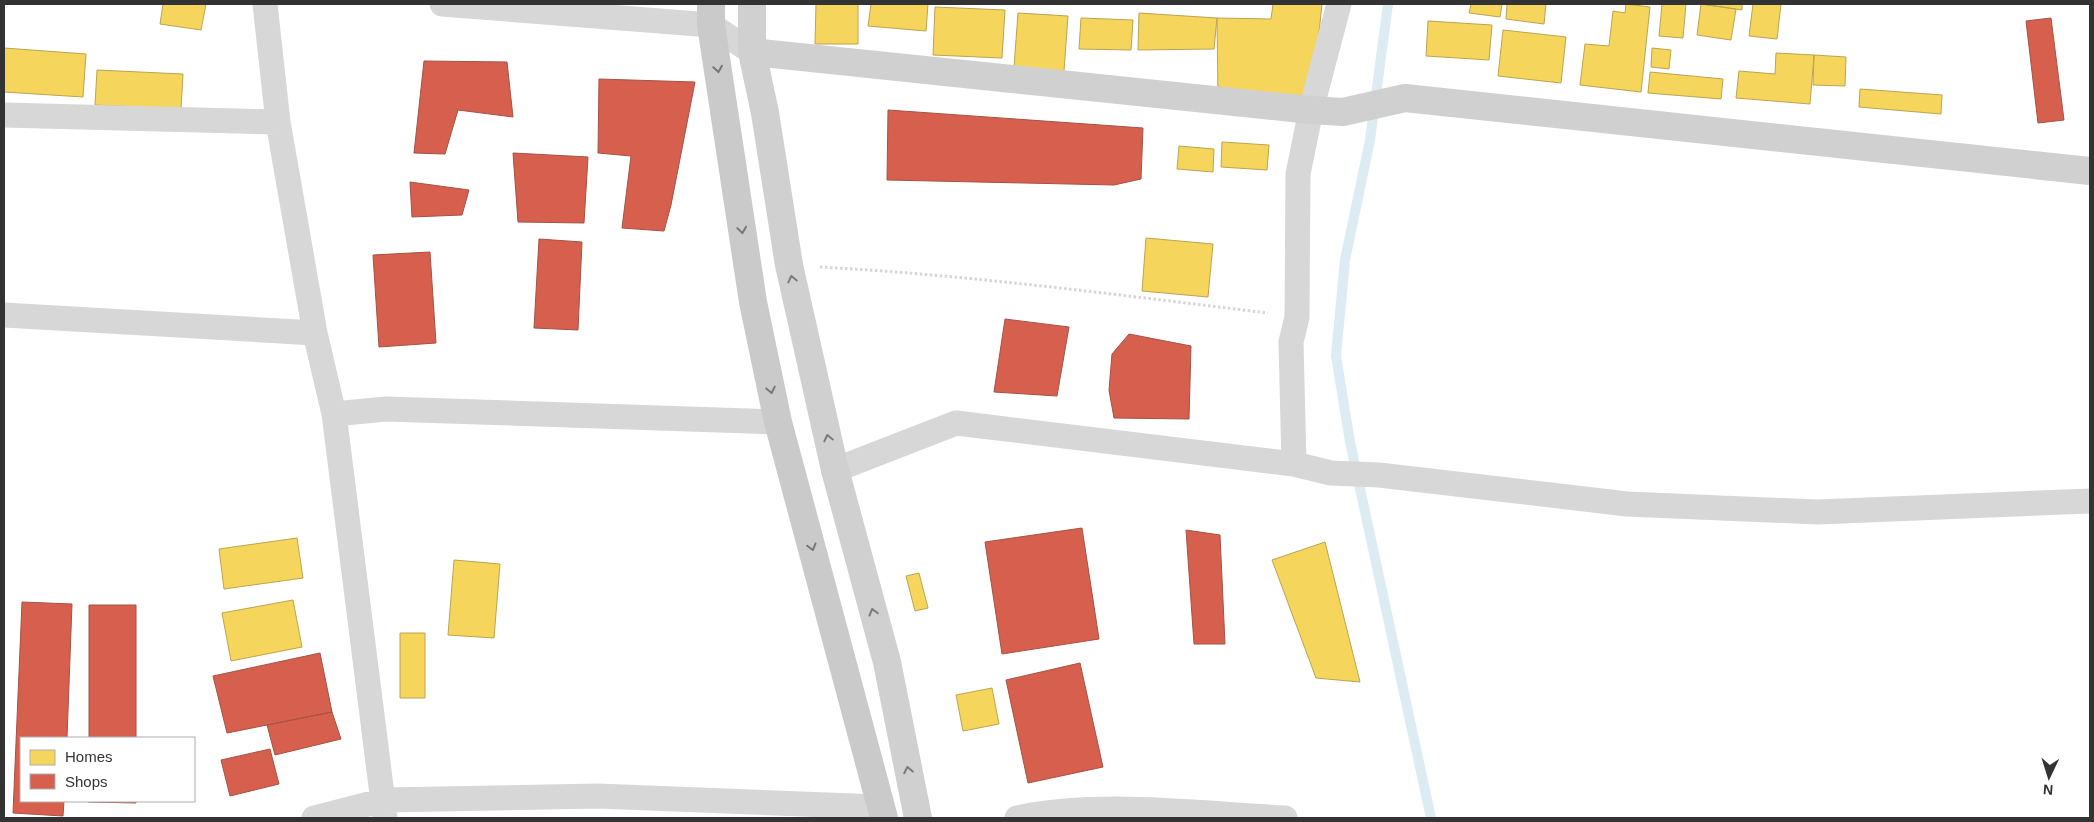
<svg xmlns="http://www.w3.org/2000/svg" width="2094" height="822" font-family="Arial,sans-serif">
  <rect width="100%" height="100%" fill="#fff"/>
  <path fill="#f6d55c" stroke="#bca450" d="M163,4h43l-5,26 -41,-6z
    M816,4h42v40h-43z
    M871,4h57l-2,27 -58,-5z
    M1273,4h49l-11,106 -93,-9 -1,-83 54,1z
    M1471,4h31l-2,13 -31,-4z
    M1507,4h39l-2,20 -38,-5z
    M1626,4l24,3 -9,85 -61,-7 5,-41 24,2 4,-35 12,2z
    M1662,4h24l-3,34 -24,-2z
    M1701,4h41v6z
    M1701,4l35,5 -5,31 -34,-5z
    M1753,4h28l-4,35 -28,-3z
    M935,7l70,3 -3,48 -69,-3z
    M1018,13l50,3 -4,55 -50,-4z
    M1139,13l78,5 -3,31 -76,1z
    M1081,18l52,2 -2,30 -52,-1z
    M1428,21l64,4 -3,35 -63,-4z
    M1503,30l63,7 -5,46 -63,-7z
    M4,48l82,6 -3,43 -79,-5z
    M1652,48l19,2 -2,19 -18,-2z
    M1776,53l38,2 -4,49 -74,-6 3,-27 36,3z
    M1814,55l32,2 -1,29 -32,-1z
    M97,70l86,4 -2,35 -86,-4z
    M1650,72l73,7 -2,20 -73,-6z
    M1860,89l82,6 -1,19 -82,-7z
    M1222,142l47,3 -2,25 -46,-3z
    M1179,146l35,3 -1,23 -36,-3z
    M1146,238l67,6 -5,53 -66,-6z
    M297,538l6,40 -79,11 -5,-40z
    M1325,542l35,140 -44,-4 -44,-118z
    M454,560l46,4 -6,74 -46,-3z
    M919,573l9,35 -13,3 -9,-35z
    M293,600l9,47 -71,14 -9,-48z
    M400,633h25v65h-25z
    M992,688l7,36 -36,7 -7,-36z"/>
  <path fill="#d6604d" stroke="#a55245" d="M2051,18l13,102 -26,3 -12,-102z
    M424,61l83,1 6,55 -55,-7 -13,44 -31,-1z
    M599,79l96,3 -24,123 -7,26 -42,-3 9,-72 -33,-3z
    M888,110l255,18 -2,51 -27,6 -227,-5z
    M513,153l75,4 -4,66 -66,-1z
    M410,182l59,8 -7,25 -50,2z
    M539,239l43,3 -4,88 -44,-2z
    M430,252l6,91 -57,4 -6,-92z
    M1005,319l64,8 -12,69 -63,-4z
    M1129,334l62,12 -2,73 -75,-1 -5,-28 3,-36z
    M1082,528l17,111 -97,15 -17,-112z
    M1186,530l34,5 5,109h-31z
    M22,602l50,2 -5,134h-46v63h43l-1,15 -50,-3z
    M89,605h47v133h-47z
    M320,653l12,59 -105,21 -14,-57z
    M1080,663l23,104 -75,16 -22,-103z
    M332,712l9,27 -66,16 -8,-30z
    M270,749l9,35 -49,12 -9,-36z
    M88,801h48v2l-48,-1z"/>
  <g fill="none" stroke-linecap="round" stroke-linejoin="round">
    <path stroke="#ddebf3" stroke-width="10" d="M1388,4l-18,136 -25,120 -9,96 14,86 81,376"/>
    <path stroke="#d6d6d6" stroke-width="3" stroke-dasharray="2.5 2.5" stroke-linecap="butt" d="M820,267c150,8 299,28 448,46"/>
    <path stroke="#d7d7d7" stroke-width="25" d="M265,4l13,118 37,211 19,81 51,404
      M442,4l269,21 41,27
      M4,115l274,7
      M4,315l311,18
      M334,414l52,-5 392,13
      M1294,464l-3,-122 6,-25 1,-143 13,-64 28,-106
      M835,470l121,-47 338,41 37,9 48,2 248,29 191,8 272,-11
      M314,818l70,-18 214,-4 282,11
      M1017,818c82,-18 184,-4 268,0"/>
    <path stroke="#d0d0d0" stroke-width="28" d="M752,4v48l13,61 24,152 46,205 52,192 31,156
      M752,52l559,58 32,2 62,-14 685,73"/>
    <path stroke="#cacaca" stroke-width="28" d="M711,4v21l42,277 25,120 106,396"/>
  </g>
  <defs><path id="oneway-chevron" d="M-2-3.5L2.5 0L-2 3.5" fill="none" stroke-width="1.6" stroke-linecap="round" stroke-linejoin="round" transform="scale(1.25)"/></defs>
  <g stroke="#777">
    <use href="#oneway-chevron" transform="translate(718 69) rotate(81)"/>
    <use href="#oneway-chevron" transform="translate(742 230) rotate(82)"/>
    <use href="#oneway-chevron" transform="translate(771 390) rotate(78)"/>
    <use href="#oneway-chevron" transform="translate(812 547) rotate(75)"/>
  </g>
  <g stroke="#7a7a7a">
    <use href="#oneway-chevron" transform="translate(792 279) rotate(-103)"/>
    <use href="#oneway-chevron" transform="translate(828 438) rotate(-103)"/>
    <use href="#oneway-chevron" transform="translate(873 612) rotate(-105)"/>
    <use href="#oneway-chevron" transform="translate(908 770) rotate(-101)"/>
  </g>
  <rect width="2094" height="822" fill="none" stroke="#333333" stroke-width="10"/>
  <rect x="20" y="737" width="175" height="65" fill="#ffffff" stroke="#adadad"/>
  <rect x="30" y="750" width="25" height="15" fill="#f6d55c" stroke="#adadad"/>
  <text x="65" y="762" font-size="15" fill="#333333">Homes</text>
  <rect x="30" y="774" width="25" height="15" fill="#d6604d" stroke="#adadad"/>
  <text x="65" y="787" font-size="15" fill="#333333">Shops</text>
  <g transform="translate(2049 777) rotate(184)" stroke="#ffffff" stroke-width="4" paint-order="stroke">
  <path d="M0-4L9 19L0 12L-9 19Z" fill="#333333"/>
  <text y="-8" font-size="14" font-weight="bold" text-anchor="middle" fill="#333333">N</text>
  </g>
</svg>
